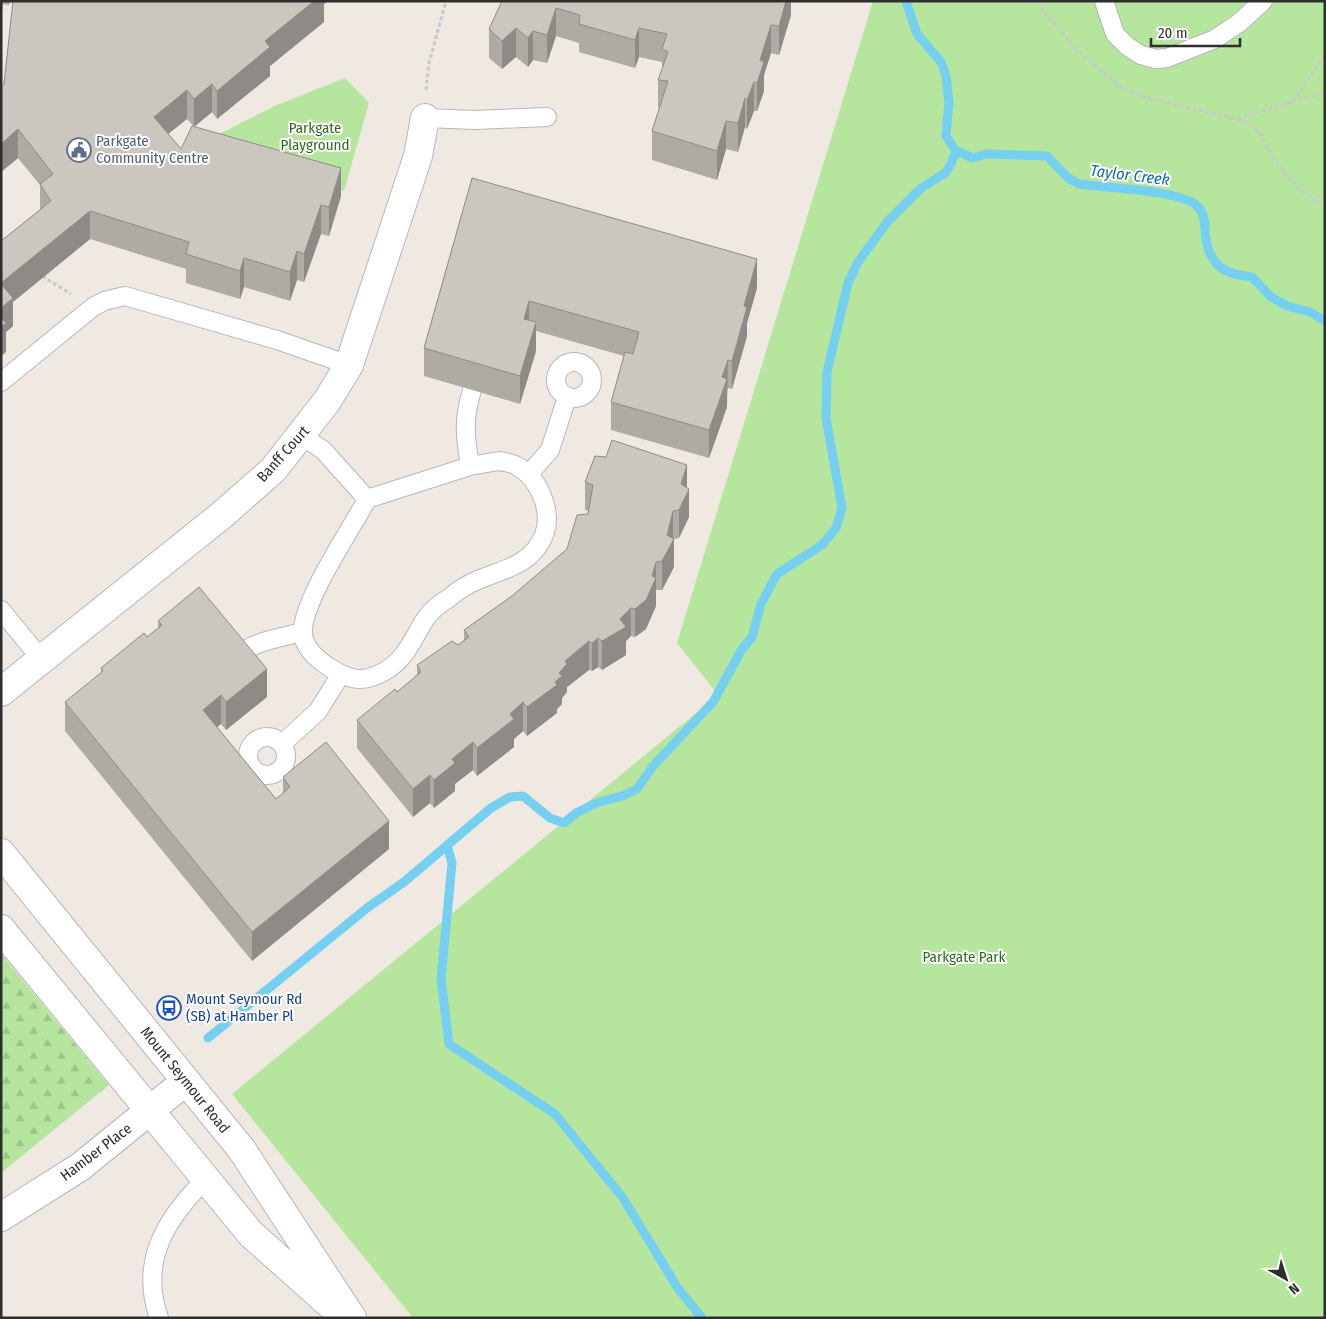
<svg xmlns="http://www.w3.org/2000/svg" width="1326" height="1319" font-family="'Fira Sans Condensed',sans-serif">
  <defs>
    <pattern id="forest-firs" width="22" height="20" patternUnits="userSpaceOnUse" patternTransform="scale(1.25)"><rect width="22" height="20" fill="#b6e59e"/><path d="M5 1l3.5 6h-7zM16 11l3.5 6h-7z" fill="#9dc588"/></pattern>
  </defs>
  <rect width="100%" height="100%" fill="#efe9e1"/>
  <path fill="url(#forest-firs)" d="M1,954l108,131 -108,88z"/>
  <path fill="#b6e59e" d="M873,1h452v1317h-912l-181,-224 486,-399 -41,-52z
    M345,78l24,25 -25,88 -127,-40 2,-17 58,-29z"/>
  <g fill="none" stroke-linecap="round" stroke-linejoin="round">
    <path stroke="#75cff0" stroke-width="9" d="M906,1l11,33 24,28 5,14 3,26 -3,34 10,15 17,7 13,-4 61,2 21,22 11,6c26,4 99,6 117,21 11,9 8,23 10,35 5,28 22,35 46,37l19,20 16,9 23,6 15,9
      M447,845l5,18 -11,116 8,65 106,70 68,84 54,89 25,31
      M208,1038l159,-130 37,-26 87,-74 19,-11 13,-1 27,22 14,5 12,-10 20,-10 26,-7 15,-7 16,-23 60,-64 29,-53 10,-12 9,-33 16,-30 45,-29 14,-17 6,-20 -16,-90 1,-46 21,-89 10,-21 30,-41 32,-32 25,-16 5,-7 6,-15"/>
    <g stroke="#b4b7c1" stroke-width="20">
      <path id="service" d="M1104,1l11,33 12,12 14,9 15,4 11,-1 48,-19 24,-16 24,-22
        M425,118l50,2 72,-3
        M556 380a18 18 0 1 1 36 0a18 18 0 1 1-36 0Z
        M1,382l92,-75 11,-6 21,-5 152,44 72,25
        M302,436l21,14 44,49
        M499,461c6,1 13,2 18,5 22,12 36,45 27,69 -12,30 -40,34 -66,45 -10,4 -21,11 -29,18 -8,5 -18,13 -23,20 -13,20 -19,40 -41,53 -21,12 -33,10 -53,-2 -13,-8 -29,-21 -29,-37 -1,-31 48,-102 64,-133l103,-33z
        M470,466c-5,-30 -7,-46 2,-76
        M529,474l21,-24 17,-53
        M1,610l40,49
        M234,657c21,-16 44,-19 69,-25
        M248 756a19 19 0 1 1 38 0a19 19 0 1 1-38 0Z
        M282,744l36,-33 23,-37
        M159,1318c-20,-57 7,-100 47,-139"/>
    </g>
    <g stroke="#b4b7c1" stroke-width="30">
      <path id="minor" d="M1,692l222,-178 50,-44 54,-69 22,-36 69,-209 7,-38
        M1,1217l79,-50 106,-86"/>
    </g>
    <g stroke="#b4b7c1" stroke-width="30">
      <path id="tertiary" d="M1,853l241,297 110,168
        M1,929l250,305 83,74"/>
    </g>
    <path stroke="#c9c9c9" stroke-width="3" stroke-dasharray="4 2.5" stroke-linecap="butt" d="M1039,1l4,9 35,41 41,35 21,10 97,23 55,-17 33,-46
      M426,90l3,-27 17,-62
      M1292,102l33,-10
      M1238,119c28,12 24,24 40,46 13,17 28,31 47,41
      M42,276l29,18"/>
    <use href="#service" stroke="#fff" stroke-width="18"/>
    <use href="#minor" stroke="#fff" stroke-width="28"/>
    <use href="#tertiary" stroke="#fff" stroke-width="28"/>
  </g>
  <path fill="#afaba4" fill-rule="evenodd" d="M1,1h10l-2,4 -6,-1z
    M13,1h315l-4,3v18l-54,44v10l-53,43 -5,-7 -18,15 147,69 -12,40 -8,-2 -17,48 -7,-2 -7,21 -46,-14 -4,12 -54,-16v-14l-96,-30 -77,63v24l-7,6v20l-5,4v-115l39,-31v-25l-22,-27 -17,14v-85l3,-3zM187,119l7,8 -13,22 -13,-15z
    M502,1h289v14l-12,40 -8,-2 -7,22v16l-7,20h-3l-7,18 -2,-2 -7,25 -12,-3 -9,31 -65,-20v-29l8,-23h-2v-28l4,-10v-8l-23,-5 -4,11 -56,-16v-9l-23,-7 -9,27 -14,-3 -5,7 -12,-10 -14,12 -13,-11v-29z
    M472,178l285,110 -10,35v13l-15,53 -4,-1 -1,3v16l-18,51 -98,-28v-28l13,-46 -88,-25v20l-16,53 -96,-28v-28z
    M585,482l102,6 2,29 -10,21 -5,1v28l-12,23h-6v16l-10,23 -11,8 -4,-1 -5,5v14l-24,15 -4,-3 -6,4 -3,-1 -22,17v5l-5,6v6l-5,5v4l-30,23 -4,-5 -9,8v8l-37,29 -4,-6 -18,14v7l-21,17 -4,-5 -17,14 -56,-69v-28l40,-28 20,-16v-11l41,-20 6,-5v-10l48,-34 55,-47 21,-35v-3l-3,-1z
    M158,621l109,76 -41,33 -5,-6 -4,3 59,72 7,-6v-16l106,72 -137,112 -187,-230v-29l36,-29v-5l46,-31 11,-9z"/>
  <path fill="#8e8b86" d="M1,1h2l-2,23z
    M314,1h14l-4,3v18l-54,44v10l-53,43v-28l48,-50z
    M786,1h5v14l-12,40v-29z
    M556,8v28l-9,27v-28z
    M771,25v28l-7,22v16l-7,20v-28l3,-23z
    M516,28v29l-14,12v-28z
    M639,28v29l-4,11v-28z
    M533,31v29l-5,7v-29z
    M754,82v29l-7,18v-29z
    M212,84v28l-18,15v-28z
    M187,90v29l-33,26v-28z
    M745,98v29l-7,25v-29z
    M726,121v28l-9,31v-29z
    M18,129v29l-17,14v-28z
    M341,168v28l-12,40v-29z
    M321,205v29l-17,48v-28z
    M90,211v28l-77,63v24l-7,6v20l-5,4v-73z
    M297,251v29l-7,21v-29z
    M244,258v29l-4,12v-28z
    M757,259v29l-10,35v13l-15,53v-28l12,-55z
    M529,301v28l-5,-10z
    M536,322v29l-16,53v-28z
    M728,360l-1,47 -18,51v-28l13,-53z
    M687,465v28l2,-4v28l-10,21v-28l2,-26z
    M673,511v28h1v28l-12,23v-29z
    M656,562v44l-10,23 -11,8v-28l17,-33z
    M631,608v28l-5,5v14l-24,15v-29l18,-22z
    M598,638v29l-6,4v-28z
    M589,641v29l-22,17v5l-5,6v6l-5,5v4l-30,23v-29l28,-25 10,-21z
    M267,669v28l-41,33v-28z
    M221,695v29l-18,14v-28z
    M523,702v29l-9,8v8l-37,29v-28l33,-34z
    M473,742v28l-18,14v7l-21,17v-28l18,-21z
    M430,775v28l-17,14v-28z
    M389,821v28l-137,112v-29z"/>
  <path fill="#cbc7bf" stroke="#8e8b86" d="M13,1h301l-49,40 5,6 -53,44 -5,-7 -18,15 -7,-9 -33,27 27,32 11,-23 149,42 -12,39 -8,-2 -17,49 -7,-3 -7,21 -46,-14 -4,13 -54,-17 3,-12 -99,-31 -89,72v-42l50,-40 -11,-17 13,-10 -35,-45 -17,15v-57l3,-3z
    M502,1h284l-7,25 -8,-1 -11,35 4,2 -7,21 -3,-1 -7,18 -2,-2 -7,25 -12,-2 -9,30 -65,-20 16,-50 -10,-1 10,-28 -6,-3 5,-15 -28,-6 -4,12 -56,-16 1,-9 -24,-7 -9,27 -14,-4 -5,7 -12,-10 -14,13 -13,-12z
    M472,178l285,81 -13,47 3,1 -15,54 -4,-1 -6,17 5,2 -18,51 -98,-28 14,-50 8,2 6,-22 -110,-31 -5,18 12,3 -16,54 -96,-28z
    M1,284l12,14 -12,10z
    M1,318l5,5 -5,4z
    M612,440l75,25 -6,19 8,5 -10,21 -6,1 -6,24 7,4 -12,22 -6,1 -4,14 4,2 -10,22 -11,9 -4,-1 -11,11 6,8 -24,14 -4,-3 -6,5 -3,-2 -24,20 2,3 -8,9 3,3 -7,6 2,3 -30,22 -4,-5 -13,12 4,5 -37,29 -4,-6 -21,17 3,4 -21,17 -4,-5 -17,14 -56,-69 38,-31 2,3 24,-20 -4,-7 35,-24 6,4 11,-8 -5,-7 48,-34 55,-47 10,-34 11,-1 5,-29 -8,-3 10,-26 11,1z
    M199,587l68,82 -41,33 -5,-7 -18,15 73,89 14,-12 -7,-10 43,-35 63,79 -137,111 -187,-230 38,-31 -2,-3 43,-35 3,4 15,-12 -4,-4z"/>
  <defs>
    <g id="civic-ring" transform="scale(1.25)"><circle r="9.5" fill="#fff" stroke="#5c6f8a" stroke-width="1.5"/><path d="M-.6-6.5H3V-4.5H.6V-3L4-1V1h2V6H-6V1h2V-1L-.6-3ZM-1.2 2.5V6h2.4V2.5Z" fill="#5c6f8a"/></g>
    <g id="bus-ring" transform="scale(1.25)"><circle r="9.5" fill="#fff" stroke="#1a4fb4" stroke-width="1.5"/><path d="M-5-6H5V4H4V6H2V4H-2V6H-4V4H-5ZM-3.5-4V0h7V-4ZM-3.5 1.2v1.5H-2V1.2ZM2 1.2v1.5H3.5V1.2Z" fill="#1a4fb4"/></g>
  </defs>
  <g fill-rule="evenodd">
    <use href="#civic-ring" x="79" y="150"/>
    <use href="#bus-ring" x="169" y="1008"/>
  </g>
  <g text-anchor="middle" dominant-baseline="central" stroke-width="4" stroke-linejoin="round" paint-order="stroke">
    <g font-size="15" fill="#2c6e1b" stroke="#fff">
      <text x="315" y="128">Parkgate<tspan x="315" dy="17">Playground</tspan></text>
      <text x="964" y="957">Parkgate Park</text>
    </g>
    <g font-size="15" fill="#4e5e75" stroke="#fff" text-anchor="start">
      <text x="96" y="141">Parkgate<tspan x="96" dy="17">Community Centre</tspan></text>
    </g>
    <g font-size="15" fill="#2e2e2e" stroke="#fff">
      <text transform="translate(283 454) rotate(-48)">Banff Court</text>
      <text transform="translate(185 1080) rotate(51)">Mount Seymour Road</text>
      <text transform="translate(96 1152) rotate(-37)">Hamber Place</text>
    </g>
    <g font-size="15" fill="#164399" stroke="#fff" text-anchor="start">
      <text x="186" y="999">Mount Seymour Rd<tspan x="186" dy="17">(SB) at Hamber Pl</tspan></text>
    </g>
    <g font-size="16" font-style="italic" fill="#0d6fa3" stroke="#fff">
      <text transform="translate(1130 175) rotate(7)">Taylor Creek</text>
    </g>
  </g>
  <rect width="1326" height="1319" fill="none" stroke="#2e2e2e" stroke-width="5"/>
  <g transform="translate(1286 1279) rotate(141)" stroke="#ffffff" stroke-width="4" paint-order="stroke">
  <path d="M0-4L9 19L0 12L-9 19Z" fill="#2e2e2e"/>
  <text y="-8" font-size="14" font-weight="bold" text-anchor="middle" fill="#2e2e2e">N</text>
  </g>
  <path d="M1151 38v8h89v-8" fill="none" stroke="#2e2e2e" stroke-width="2.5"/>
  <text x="1158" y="38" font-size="15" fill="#2e2e2e" stroke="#ffffff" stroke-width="4" paint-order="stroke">20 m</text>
</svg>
